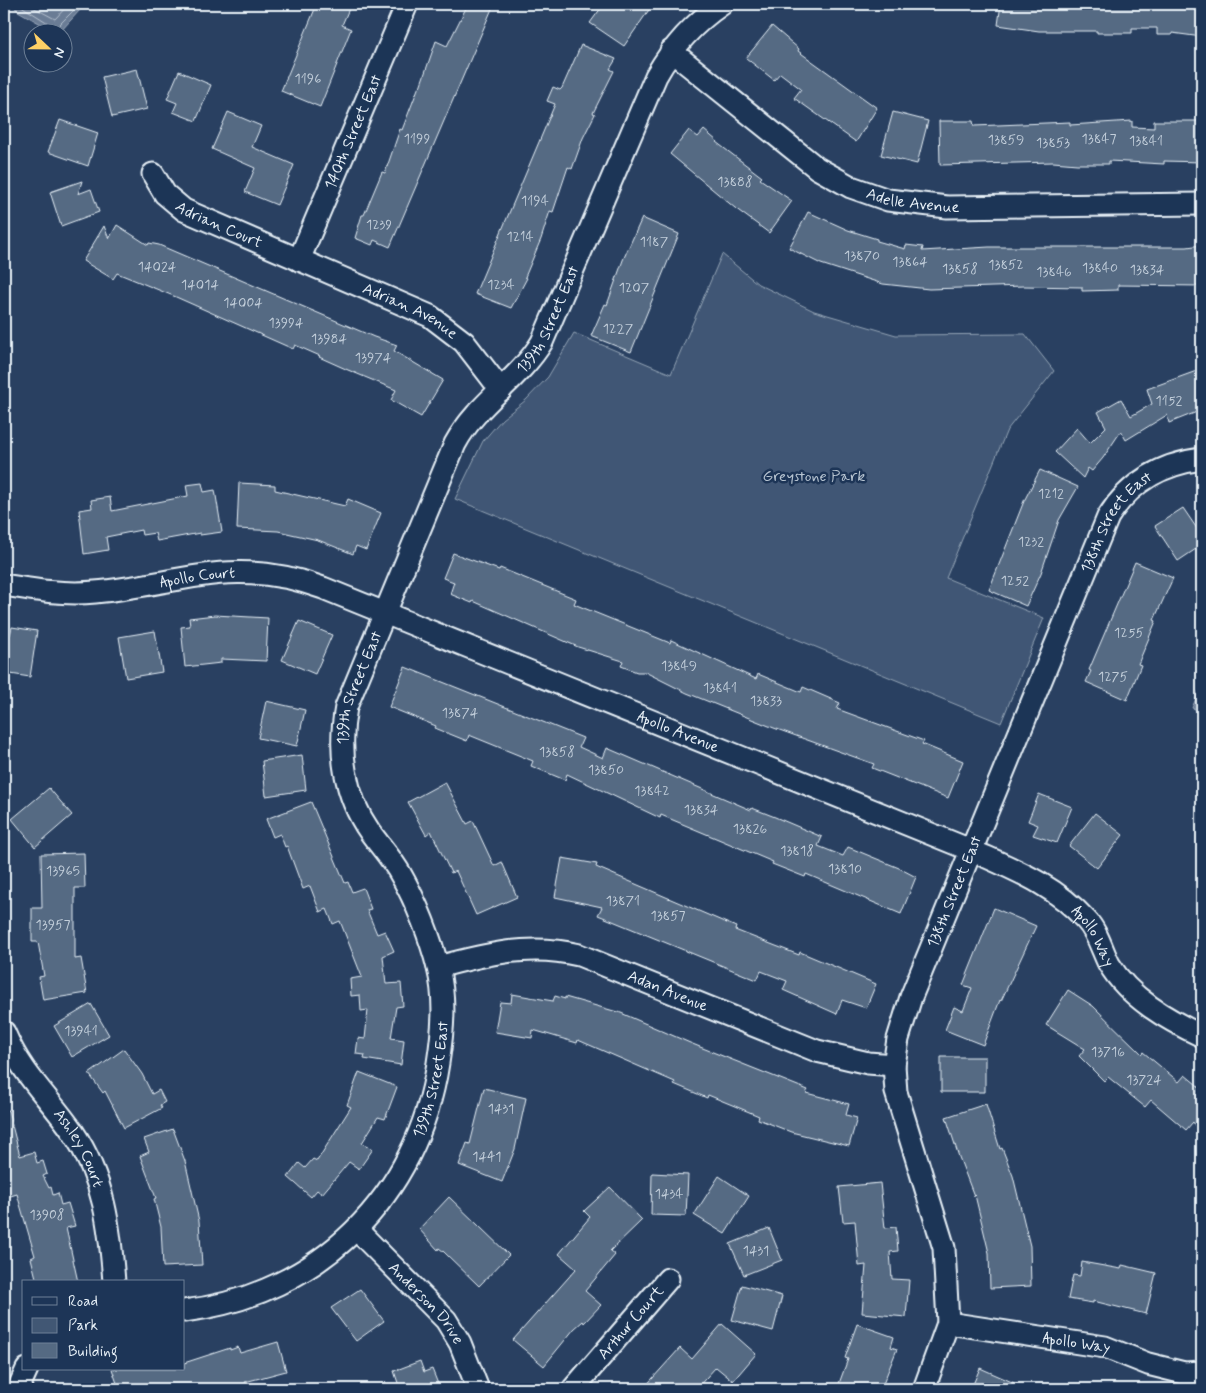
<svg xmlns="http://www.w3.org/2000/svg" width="1206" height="1393" font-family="Mynerve,sans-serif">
  <rect width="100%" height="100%" fill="#294061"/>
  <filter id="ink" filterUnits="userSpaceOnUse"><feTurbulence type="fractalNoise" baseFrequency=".02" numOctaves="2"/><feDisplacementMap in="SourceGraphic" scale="10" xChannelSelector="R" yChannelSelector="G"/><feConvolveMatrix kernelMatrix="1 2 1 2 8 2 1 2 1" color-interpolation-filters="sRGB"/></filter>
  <g filter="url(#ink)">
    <path fill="#415774" stroke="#94a4b6" d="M722,254l36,30 56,27 82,24 129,-1 29,37 -47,59 -61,148 98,40 -43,105 -546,-224 28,-58 19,-22 24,-19 22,-23 26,-44 97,41z"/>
    <path fill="#6b7c95" stroke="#9dabbd" d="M12,4h69l-1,6 -20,22h-5l-37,-21z
      M1202,684v27l-10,-3z"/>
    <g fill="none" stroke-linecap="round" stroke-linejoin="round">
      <path stroke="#b6c2d0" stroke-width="1" d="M18,4l38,24 19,-19 1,-5
        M27,4l28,15 14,-15"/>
    </g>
    <path fill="#556a83" stroke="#e8f1f8" d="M317,4h34l-9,21 9,4 -31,78 -39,-16z
      M468,4h26l-104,243 -16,-7 -2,5 -17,-7 7,-23h2l18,-43 3,1 15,-44 2,1 17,-44 1,1 16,-46 11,5z
      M604,4h49l-29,42 -34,-23z
      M1001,4h178l23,6v27l-30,-4v2h-15v-7h-25v5h-35v-2h-58l-41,-6z
      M772,26l27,23 -1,2 79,57 -21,34 -62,-44 7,-9 -21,-16 -6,7 -28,-22z
      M581,45l35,14 -6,10 4,2 -21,42 2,1 -12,24 -11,31 -4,-2 -15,45 -3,-1 -9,28 -16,38 2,1 -16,30 -36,-14 80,-190 -8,-3 6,-14 7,3 2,-2z
      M137,69l10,40 -35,8 -10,-40z
      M179,71l32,14 -15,36 -23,-9 4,-9 -10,-4z
      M228,112l33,14 -9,21 42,18 -17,40 -32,-13 10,-24 -43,-19z
      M893,112l35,9 -11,43 -36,-9z
      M60,120l38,13 -10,33 -40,-14z
      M939,121h34l1,5 96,-4v3l62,-4v6l22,1v-7h48v41l-38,-1v3l-55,-3v3h-32l-24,-2 -113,3z
      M689,130l9,7 6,-7 13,11 -1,1 46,35 -2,2 32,22 -23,32 -34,-25 -65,-54z
      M82,181l-4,13 13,-5 8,23 -38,14 -11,-34z
      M808,212l40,18 29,9v2l28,8 1,-4 17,2 -1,4 67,-4h198l15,-2v41l-84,-1v5l-36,1v-4l-58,-1 -95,3 -46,-5 -62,-20 -32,-16z
      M642,218l37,16 -48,118 -40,-16 14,-32 2,1 16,-45z
      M117,225l31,20 1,-2 10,2 215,92 23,8 -3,6 49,29 -22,37 -30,-17 5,-10 -48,-20 -29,-13 1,-1 -25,-11 -2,4 -117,-52 -59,-24 -4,6 -30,-18 21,-35 5,13z
      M1202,369v41l-33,13 -2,-8 -41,25 -5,-9 -18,27 -11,13 -4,-3 -5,10 -28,-26 22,-24 13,15 16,-16 -8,-15 23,-13 10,17 21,-12 -5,-15z
      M1040,470l38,17 -19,33 -18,53 -15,33 -37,-16 35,-89z
      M202,483l2,9 11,-2 7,42 -22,3v-2l-43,8 -2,-8 -13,2 -1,-5 -35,7 2,13 -24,4 -5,-44 13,-2 -1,-8 19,-3 2,14 76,-15 -2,-11z
      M239,483l36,2v5l70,16 3,-7 33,14 -15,37 -10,-4 -3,8 -35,-14 -40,-9 -41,-2z
      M1183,508l19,28v9l-24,16 -23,-35z
      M453,553l46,17 1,-2 76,31 -2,5 96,39 1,-3 85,39 2,-5 43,18 2,-5 37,16 -3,6 87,32 -2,3 41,17 -15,37 -76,-30 2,-4 -100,-36 -87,-35 -42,-21h-8l-16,-6 2,-5 -45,-14 -105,-46 -1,2 -22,-9 4,-12 -11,-4z
      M1135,562l38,16 -19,42 2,1 -18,43 3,1 -14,35 -41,-18 5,-11 -2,-1z
      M215,615l53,3 -2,43 -45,-2v4l-36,4 -4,-40 9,-1 -1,-8z
      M299,621l33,14 -17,39 -33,-14z
      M12,627l25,4 -7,46 -26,-4v-39l6,1z
      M155,631l7,41 -36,6 -7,-41z
      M405,667l178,71 -4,9 24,11 4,-10 144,62 1,-2 23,9 47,20 -4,9 25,10 5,-9 51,21 17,9 -15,37 -95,-40 -1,3 -33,-13 1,-2 -112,-47 -1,3 -93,-44 -2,6 -34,-14 2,-5 -64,-26 -2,6 -32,-13 1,-2 -47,-19z
      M266,701l39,9 -8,36 -39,-8z
      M302,755l4,35 -40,6 -4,-35z
      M445,782l22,42 6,-3 21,45 8,-4 15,35 -41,18 -20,-44 -5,2 -20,-42 -5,4 -18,-33z
      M49,788l23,27 -37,32 -23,-28z
      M1039,794l33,13 -15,36 -24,-8 5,-10 -10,-4z
      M311,802l34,81 3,-1 4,10 11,-4 8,21 -4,1 10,24 8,-3 9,20 -11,5 3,28 15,-1 2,23 -7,1 -5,31 13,2 -3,25 -37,-6 1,-4 -9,-1 2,-16 7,1 3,-29 -7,1 -1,-16 -9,1 -1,-17 12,-2 -22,-56 -7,3 -6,-15 -7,3 -10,-26 -7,3 -16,-43 -2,1 -5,-13 -7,3 -7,-18z
      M1095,813l28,22 -26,33 -28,-22z
      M84,853l1,35h-10v71l6,-1 6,35 -44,7 -4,-23 5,-1 -6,-34h-6v-34h10l-1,-54z
      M562,858l35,6 -1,3 140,60 -1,3 64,25 1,-3 76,32 -10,24 -24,-8 -5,14 -54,-24 4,-9 -26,-10 -4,9 -159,-65 4,-8 -47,-10z
      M994,908l42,18 -35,75 -1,-1 -17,45 -38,-15 9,-23 9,4 9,-23 -9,-3z
      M1068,990l25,16 49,48 1,-2 36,30 6,-7 17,14v48l-9,-15 -7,8 -35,-30 -6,7 -37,-30 -4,4 -25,-25 6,-7 -39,-24z
      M512,994l41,7 2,-5 10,3v-2l56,16 69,30 118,47 -2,3 43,11 -3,11 11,3 -8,28 -58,-14 -33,-13 1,-3 -51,-21 -1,3 -33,-14 1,-2 -97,-42 -1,3 -44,-13 -1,8 -37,-6 5,-30 11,1z
      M91,1004l18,31 -37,22 -18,-31z
      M124,1049l18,25 10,20 7,-4 6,12 -5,3 2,3 -38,20 -19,-37 -2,2 -14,-19z
      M941,1057h44v35h-44z
      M359,1072l38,15 -12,32 -7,-2 -16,26 11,6 -14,20 -10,-7 -27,32 -5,-4 -6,7 -23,-20 11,-14 6,5 8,-9 4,2 34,-54 -4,-2z
      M484,1088l42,10 -11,51 -13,33 -43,-17 8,-22 3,1z
      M986,1104l14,45 2,-1 11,28 17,70 1,40 -41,2 -1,-35 -14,-58 -1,1 -15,-39 -13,-40z
      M8,1110l12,46 14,-4 3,11 6,-2 4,13 -4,2 6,12 2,-1 2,8 5,-2 3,12 7,-2 7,23 -9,2 12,54h-41l-6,-24 4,-2 -18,-62 -13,4v-87z
      M173,1129l12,32 14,60 3,44 -39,2 -2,-40 -7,-28 2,-1 -16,-42 9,-4 -5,-13z
      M652,1173l36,2 -2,41 -35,-1z
      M719,1176l30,20 -24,38 -31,-19z
      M880,1183l5,45 11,-1 2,24 -8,1 2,27 17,1 -3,37 -44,-4 4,-48 -7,1 -4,-45 -12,1 -4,-35z
      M610,1187l32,33 -32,31 5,4 -30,36 16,14 -17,18 -1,-2 -9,8 -30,37 -31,-26 63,-71 -17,-15 31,-37 -6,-6z
      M449,1197l60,58 -30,31 -35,-34 -5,-4 -1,2 -19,-21z
      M769,1228l13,32 -38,15 -14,-31z
      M1082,1262l39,7 1,-4 34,8 -10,41 -53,-13v2l-25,-4 5,-24 7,1z
      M742,1285l40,11 -9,35 -41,-11z
      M360,1289l24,32 -28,20 -25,-33z
      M722,1324l34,30 -23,27 -17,-14 -20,22h-53l37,-41 12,11z
      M857,1324l37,13 -3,10 6,2 -16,40h-44l11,-30 -3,-1z
      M278,1342l8,29 -41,11 1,2 -14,5h-113l-7,-20h72v-6l46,-15v2l8,-3 2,6z
      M420,1361l4,11 8,-3 8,20h-40l-6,-18z
      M980,1368l48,21h-57z"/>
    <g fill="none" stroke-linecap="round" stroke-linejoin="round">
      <g stroke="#e8f1f8" stroke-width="25">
        <g id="minor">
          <path id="s1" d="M671,51l146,117 34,19 37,13 59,7 255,-3"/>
          <path id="s2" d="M153,174l12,20 19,16 246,106 34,26 37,48"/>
          <path id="s3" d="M299,260l108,-256"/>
          <path id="s4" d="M4,585c30,5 60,10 91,7 87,-8 138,-37 228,-4l650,263c42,19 82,34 113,69 11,11 16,30 23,44 20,34 59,56 93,72"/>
          <path id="s5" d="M438,967c48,-13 92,-24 141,-12l238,96 51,12 26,2"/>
          <path id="s6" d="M4,1032c18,43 44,64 69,100 31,46 37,96 41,150"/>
          <path id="s7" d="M357,1230l89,90 14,23 18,46"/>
          <path id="s8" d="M184,1311c135,-16 234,-115 254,-248 5,-32 8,-64 0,-95 -7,-29 -22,-67 -37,-93 -8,-15 -21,-29 -31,-43 -26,-37 -32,-82 -24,-125l109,-263c22,-41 63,-63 87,-102l114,-266c17,-30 38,-53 66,-72"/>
          <path id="s9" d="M948,1323l157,24 43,17 36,9 18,-1"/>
          <path d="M18,1389l9,-20"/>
          <path id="s10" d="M573,1389l95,-110"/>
          <path id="s11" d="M924,1389l24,-66 -4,-75 -48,-156 -2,-27 4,-26 13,-42 197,-480c22,-35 53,-53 94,-58"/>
        </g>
      </g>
      <use href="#minor" stroke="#1d3557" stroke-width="21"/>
    </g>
  </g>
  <g text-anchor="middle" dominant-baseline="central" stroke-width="5" stroke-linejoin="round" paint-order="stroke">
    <g font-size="14" fill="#c3cfdb">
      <text x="308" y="79">1196</text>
      <text x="417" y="139">1199</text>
      <text x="1099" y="139">13847</text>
      <text x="1006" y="140">13859</text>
      <text x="1146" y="141">13841</text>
      <text x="1053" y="143">13853</text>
      <text x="735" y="182">13888</text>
      <text x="535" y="201">1194</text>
      <text x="379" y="225">1239</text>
      <text x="520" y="237">1214</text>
      <text x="654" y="242">1187</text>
      <text x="862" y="256">13870</text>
      <text x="910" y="262">13864</text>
      <text x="1006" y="265">13852</text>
      <text x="157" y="267">14024</text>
      <text x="1100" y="268">13840</text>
      <text x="960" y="269">13858</text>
      <text x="1147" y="270">13834</text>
      <text x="1054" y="272">13846</text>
      <text x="200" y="285">14014</text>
      <text x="501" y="285">1234</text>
      <text x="634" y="288">1207</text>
      <text x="243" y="303">14004</text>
      <text x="286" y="323">13994</text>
      <text x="618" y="329">1227</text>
      <text x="329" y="339">13984</text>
      <text x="373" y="358">13974</text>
      <text x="1169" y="401">1152</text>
      <text x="1051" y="494">1212</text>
      <text x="1031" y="542">1232</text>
      <text x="1015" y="581">1252</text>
      <text x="1129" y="633">1255</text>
      <text x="679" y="666">13849</text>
      <text x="1113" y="677">1275</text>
      <text x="720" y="688">13841</text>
      <text x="766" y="701">13833</text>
      <text x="460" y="713">13874</text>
      <text x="557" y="752">13858</text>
      <text x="606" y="770">13850</text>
      <text x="652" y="791">13842</text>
      <text x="701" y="810">13834</text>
      <text x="750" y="829">13826</text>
      <text x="797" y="851">13818</text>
      <text x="845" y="869">13810</text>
      <text x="63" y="871">13965</text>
      <text x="623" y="901">13871</text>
      <text x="668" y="916">13857</text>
      <text x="53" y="925">13957</text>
      <text x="81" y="1031">13941</text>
      <text x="1108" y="1052">13716</text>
      <text x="1144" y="1080">13724</text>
      <text x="501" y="1109">1431</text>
      <text x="487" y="1157">1441</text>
      <text x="669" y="1194">1434</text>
      <text x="47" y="1215">13908</text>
      <text x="756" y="1251">1431</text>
    </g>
    <g font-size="16" fill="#e8f1f8" stroke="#1d3557">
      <text stroke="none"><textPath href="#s3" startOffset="139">140th Street East</textPath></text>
      <text stroke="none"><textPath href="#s1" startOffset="290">Adelle Avenue</textPath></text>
      <text stroke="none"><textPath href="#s2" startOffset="86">Adrian Court</textPath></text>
      <text stroke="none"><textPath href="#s2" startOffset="296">Adrian Avenue</textPath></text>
      <text stroke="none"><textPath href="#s8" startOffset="1204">139th Street East</textPath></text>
      <text stroke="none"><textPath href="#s11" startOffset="925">138th Street East</textPath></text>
      <text stroke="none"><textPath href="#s4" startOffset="195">Apollo Court</textPath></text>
      <text stroke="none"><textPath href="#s8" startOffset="784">139th Street East</textPath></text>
      <text stroke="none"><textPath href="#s4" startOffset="706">Apollo Avenue</textPath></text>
      <text stroke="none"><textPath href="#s11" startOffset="520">138th Street East</textPath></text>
      <text stroke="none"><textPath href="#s4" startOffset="1175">Apollo Way</textPath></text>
      <text stroke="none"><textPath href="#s5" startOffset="239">Adan Avenue</textPath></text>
      <text stroke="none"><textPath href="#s8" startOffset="365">139th Street East</textPath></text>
      <text stroke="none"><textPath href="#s6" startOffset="139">Ashley Court</textPath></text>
      <text stroke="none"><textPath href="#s7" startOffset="101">Anderson Drive</textPath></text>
      <text stroke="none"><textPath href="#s10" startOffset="88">Arthur Court</textPath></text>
      <text stroke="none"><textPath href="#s9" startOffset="130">Apollo Way</textPath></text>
    </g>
    <g font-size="16" fill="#b6c3d0" stroke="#1d3557">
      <text x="814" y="476">Greystone Park</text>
    </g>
  </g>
  <rect width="1206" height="1393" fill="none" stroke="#1d3557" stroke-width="20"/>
  <rect x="10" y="10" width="1186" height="1373" fill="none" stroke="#e8f1f8" stroke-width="2" filter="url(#ink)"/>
  <rect x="22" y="1280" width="162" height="90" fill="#1d3557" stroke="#6e8097"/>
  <rect x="32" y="1297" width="25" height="8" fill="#1d3557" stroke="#6e8097"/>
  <text x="68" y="1306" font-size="15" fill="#e8f1f8">Road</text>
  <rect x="32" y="1318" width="25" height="15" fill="#415774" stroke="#6e8097"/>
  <text x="68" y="1330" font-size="15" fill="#e8f1f8">Park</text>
  <rect x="32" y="1343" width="25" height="15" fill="#556a83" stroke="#6e8097"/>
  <text x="68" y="1356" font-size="15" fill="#e8f1f8">Building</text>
  <g transform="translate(48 48) rotate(112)"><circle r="24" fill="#1d3557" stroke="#6e8097"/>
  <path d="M0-4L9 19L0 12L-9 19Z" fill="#ffd166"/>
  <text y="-8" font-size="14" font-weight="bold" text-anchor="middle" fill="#e8f1f8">N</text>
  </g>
</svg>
